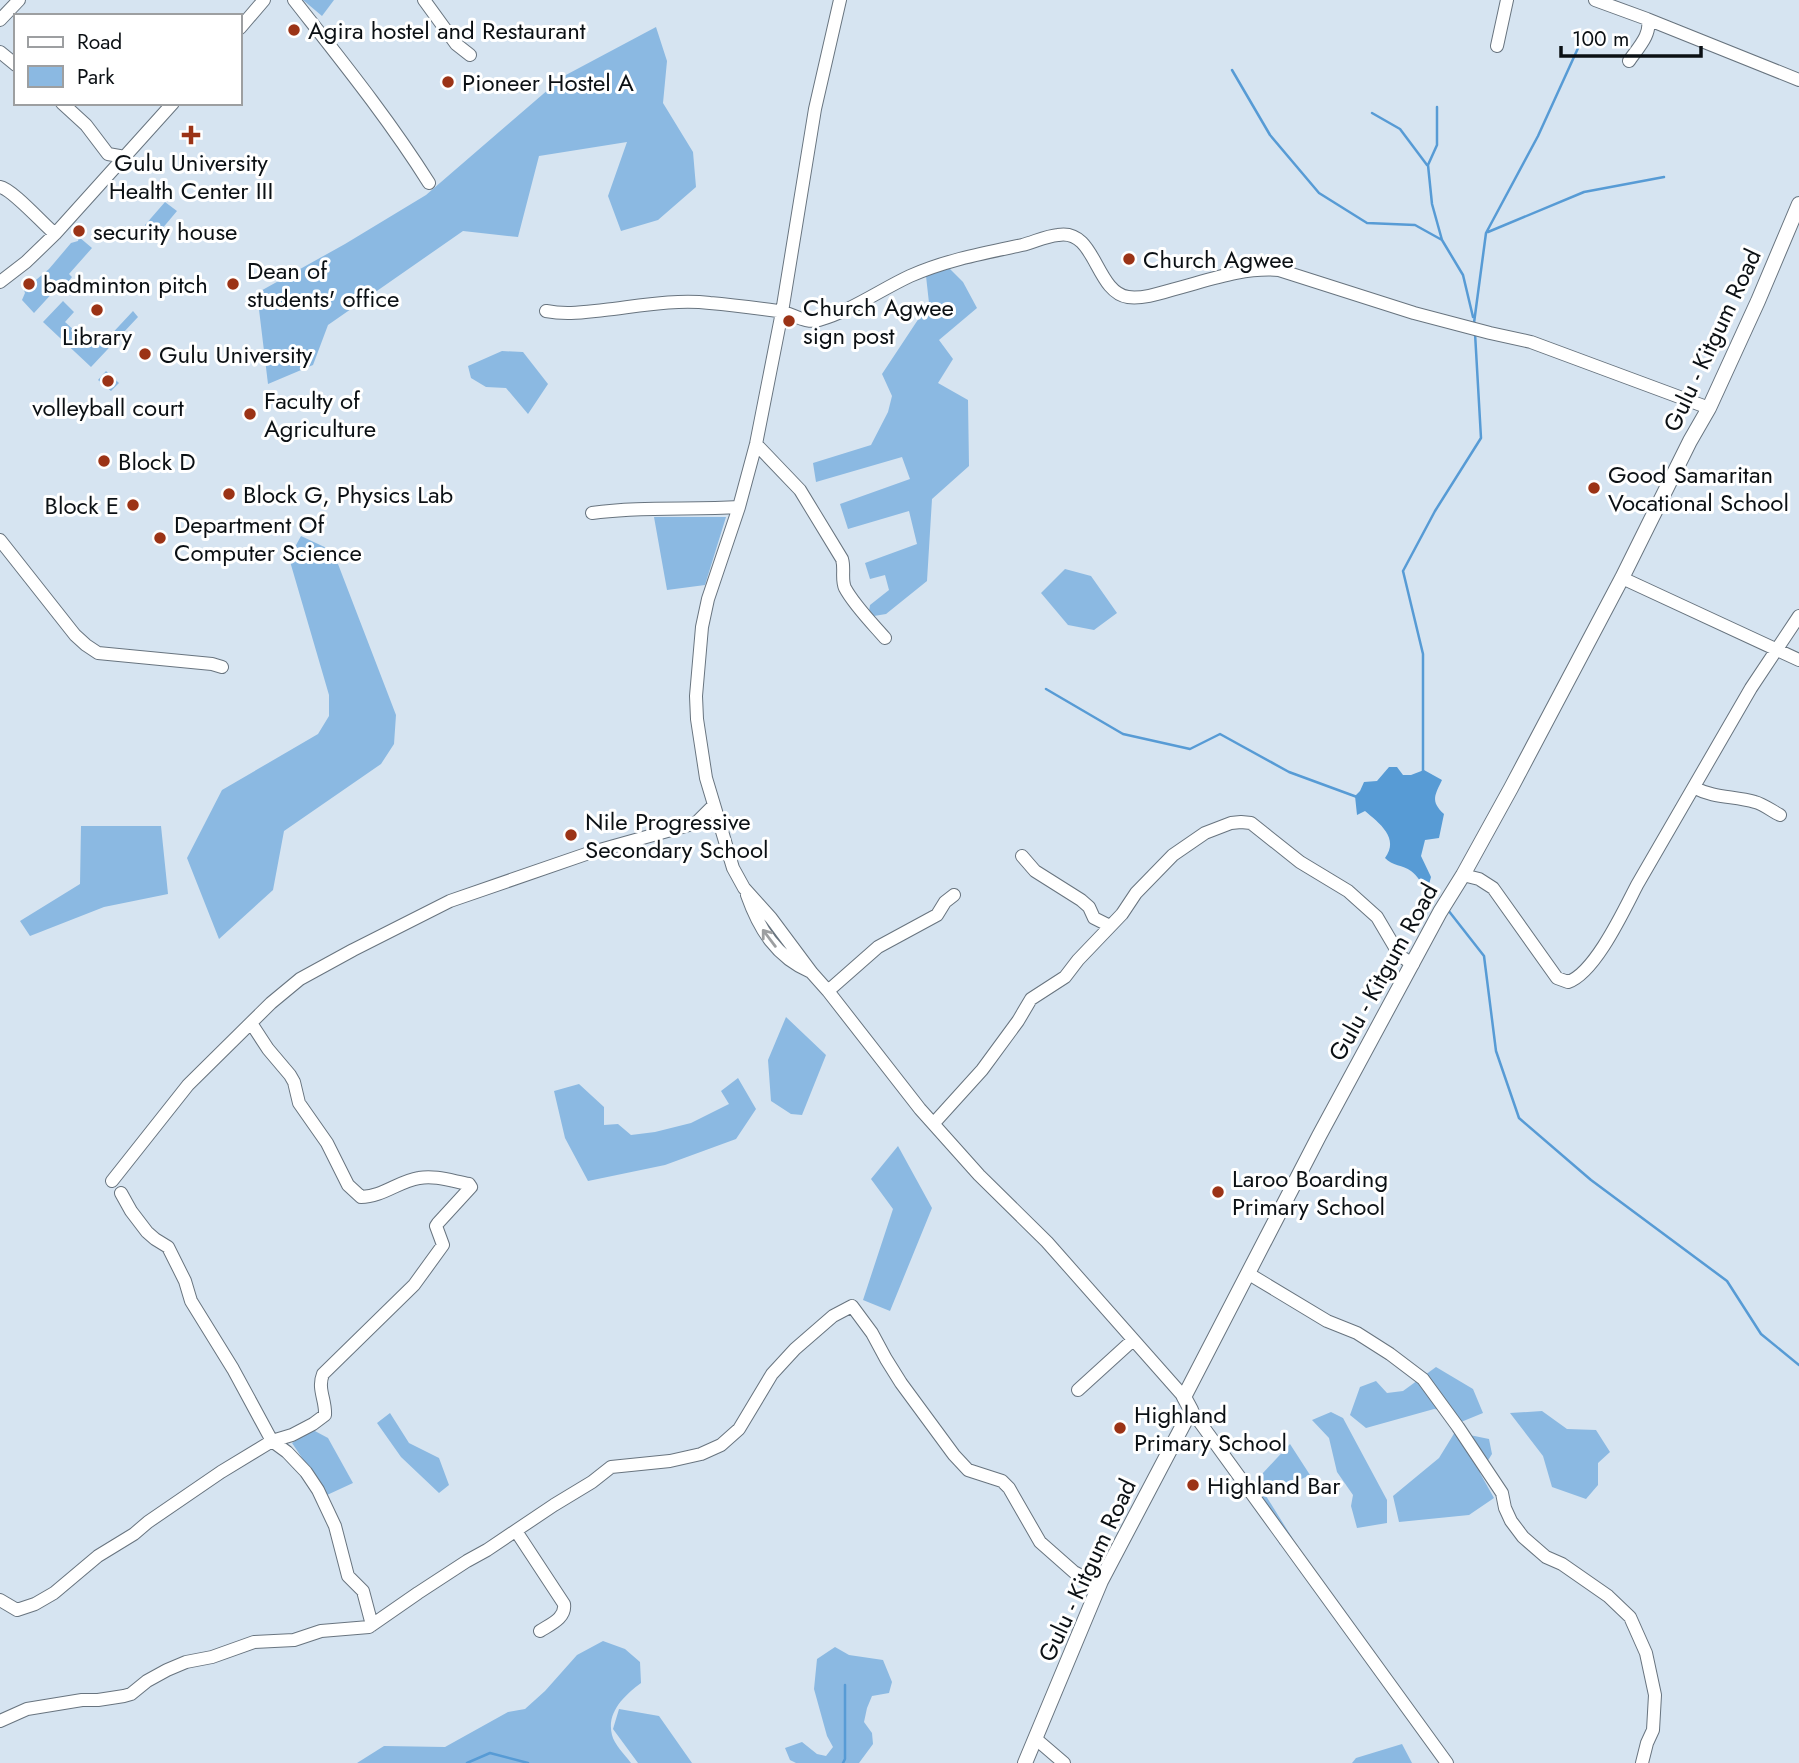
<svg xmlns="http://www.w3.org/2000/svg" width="1799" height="1763" font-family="Jost,sans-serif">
  <rect width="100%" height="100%" fill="#d6e4f1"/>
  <path fill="#8bb9e2" d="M303,0h31l-12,16z
    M656,27l11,34 -4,42 30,49 3,35 -38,33 -37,11 -13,-35 19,-54 -88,14 -21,81 -55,-6 -135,94 -15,40 -45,19 -11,-91 88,-49 81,-49 138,-119z
    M165,202l12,9 -21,25 -11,-11z
    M79,237l13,11 -23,26 3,3 -12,15 -4,-3 -22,24 -12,-13 3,-7 -1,-3 25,-21 22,-26 7,-2z
    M945,264l18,18 14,26 -38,32 14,19 -15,24 30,17 1,66 -37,33 -5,82 -41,33 -18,3 2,-12 19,-15 -4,-15 -15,4 -5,-16 52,-19 -8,-33 -61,18 -8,-25 70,-25 -8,-22 -86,25 -3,-19 58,-18 17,-33 4,-16 -10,-22 47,-71 -3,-27z
    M63,301l11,11 -9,10 20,18 5,-5 4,4 5,-5 7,6 27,-29 5,6 -47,50 -48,-45z
    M502,351l21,1 25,32 -20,30 -22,-26 -20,-1 -15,-9 -3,-12z
    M106,371l13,12 -8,8 -13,-11z
    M654,517h72l-21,68 -38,5z
    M301,536l32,15 63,164 -2,29 -13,20 -97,67 -11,59 -54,49 -32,-81 35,-68 96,-56 11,-18v-21l-40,-137z
    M1065,569l26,7 26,37 -23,17 -26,-5 -27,-32z
    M81,826h80l7,68 -64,13 -74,29 -10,-15 60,-37z
    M786,1017l40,38 -24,60 -11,-1 -20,-13 -3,-41z
    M738,1078l18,31 -20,30 -71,26 -77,16 -23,-43 -11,-47 25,-7 25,23v18l14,-1 13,11 24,-3 36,-9 38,-19 -8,-13z
    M898,1146l34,62 -42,103 -27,-11 30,-91 -22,-30z
    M1436,1367l37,22 10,24 -22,9 -10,-11 -17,-2 -68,19 -16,-13 10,-28 16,-6 11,12 16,-2z
    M1542,1411l25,18 29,1 14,22 -12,11v22l-12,14 -34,-12 -9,-31 -33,-43z
    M1331,1412l12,6 44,82v23l-30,5 -6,-22 2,-11 -16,-23 -8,-34 -17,-18z
    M390,1413l19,30 30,15 10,27 -10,8 -38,-36 -24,-34z
    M313,1430l15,8 25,45 -26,12 -35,-52z
    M1455,1432l34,7 3,15 -12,19 14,25 -25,17 -70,7 -6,-26 46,-38z
    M1290,1444l20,31 -44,21 27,43 -13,6 -31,-57z
    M603,1641l22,8 15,13 1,21c-16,12 -35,29 -29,52 2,9 13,20 19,28h-274l27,-17 61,1 63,-35 17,-3 20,-18 32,-36z
    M835,1647l14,8 34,5 9,22 -3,11 -17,3 -5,12 -3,14 8,11 1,11 -14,19h-63l-6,-3 -5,-12 17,-6 15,12 9,2 7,-9 -6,-11 -13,-47 3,-30z
    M619,1709l40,7 33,47h-54l-25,-34z
    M1402,1744l10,19h-60l4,-5z"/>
  <path fill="#579bd5" d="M1389,767h8l6,8h8l13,-5 18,10c-7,15 -12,21 2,34l-5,24 -14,2 -4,16 10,21 -3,11c-8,-5 -10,-12 -17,-17 -8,-6 -19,-5 -26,-13 15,-20 -6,-35 -20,-47l-8,4 -2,-19 5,-5 4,-9 13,-1z"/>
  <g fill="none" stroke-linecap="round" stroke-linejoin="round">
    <path stroke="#579bd5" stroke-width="2.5" d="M1232,70l38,65 49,58 48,30 48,2 27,15 21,35 10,42
      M1437,107v38l-9,20 4,39 10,36
      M1372,113l28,16 27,36
      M1488,232l96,-40 80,-15
      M1474,323l12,-90 52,-97 46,-101
      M1046,689l77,45 67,15 30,-15 69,38 68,25
      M1423,772v-118l-20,-83 32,-60 46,-73 -6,-105
      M1428,897v-10
      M1448,910l36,46 12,95 23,67 72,62 136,101 34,53 38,31
      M467,1763l23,-10 38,10
      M843,1763l2,-4v-74"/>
    <g stroke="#68747f" stroke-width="14">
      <path id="minor" d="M294,0c47,60 94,118 135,183
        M424,0l32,44 14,11
        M840,0l-25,109 -33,203 -26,132 -17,63 -31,92 -6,28 -6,69 1,23 9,59 27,90 11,20 27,30 41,55 16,18 92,118 59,66 68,67 137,155
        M1595,0l52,19 152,61
        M0,20l19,-20
        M240,28l24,-28
        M1497,46l10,-46
        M0,52l16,13
        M1629,61c8,-12 24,-28 18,-42
        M62,103l24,22 22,29 17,3
        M0,187c12,2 43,37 55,47
        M0,282l26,-20 29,-28 118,-131
        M546,311c21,4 38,1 58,-1 35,-4 71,-11 106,-7 23,2 46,5 68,8 14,2 27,13 41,9 32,-9 61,-30 91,-44 36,-16 74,-23 112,-31 12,-3 24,-9 36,-10 38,-7 37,57 70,62 15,2 33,-4 47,-8 34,-9 68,-22 104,-19l135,43 76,20 41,9 178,66
        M756,444l44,46 42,69c3,10 -1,20 3,29 9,17 27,35 40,50
        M592,513c48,-7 98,-3 147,-6
        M0,540l75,95 11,10 12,8 114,11 10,3
        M1622,578l177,82
        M1695,788c19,10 39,8 60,14 8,2 17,9 25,13
        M1022,856l13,15 46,29 8,7 5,11 16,8
        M1463,875l16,4 14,9 64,90 11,4c27,-9 56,-72 69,-97l114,-197 48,-72
        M747,895c12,34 29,62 64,77
        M828,991l50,-44 59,-32 8,-13 9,-7
        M934,1123l48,-53 36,-49 13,-22 34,-22 13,-17 44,-46 14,-21 37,-38 32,-22 26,-10 10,-1 10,1 49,39 48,29 29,26 23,39 13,8
        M112,1181l76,-96 83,-82 29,-24 53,-29 97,-49 139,-48 107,-30 18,-18
        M121,1193l10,18 16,21 8,7 13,8 17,34 6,20 42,68 39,72 15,11 19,20 12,18 17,36 13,50 15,15 9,34
        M1249,1274l78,47 30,12 33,21 33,25 35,48 44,66 3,15 6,13 12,16 23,20 16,7 46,32 22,21 16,36 9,42 -2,35 -6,13 -5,20
        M1078,1390l55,-50
        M1191,1410l256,353
        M516,1531l48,73c2,14 -13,20 -24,27
        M0,1600l17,10 18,-6 19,-11 44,-37 36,-22 14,-12 73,-50 51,-31 20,-6 21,-11 12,-9c1,-15 -8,-26 -2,-41l91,-89 29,-40 -7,-19 2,-3 33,-36 -2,-3c-17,-3 -34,-9 -50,-6 -20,3 -37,19 -58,19l-13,-12 -21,-42 -28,-40 -5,-21 -4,-7 -22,-26 -17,-26
        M0,1721l27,-12 55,-9h16l26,-4 7,-2 16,-13 20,-11 19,-8 26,-5 42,-15 40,-2 27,-9 48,-4 49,-34 49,-32 20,-11 67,-45 38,-23 19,-15 59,-6 31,-7 20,-9 18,-16 33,-55 23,-25 38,-33 19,-10 20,27 14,26 15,24 53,72 14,15 34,11 7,7 31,54 34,30 13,7 14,2
        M1036,1739l28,24"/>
    </g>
    <g stroke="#68747f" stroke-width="16">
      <path id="major" d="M1025,1763l76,-182 90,-171 -7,-13 135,-261 121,-224 23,-37 48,-87 111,-210 68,-137 19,-33 49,-107 41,-97"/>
    </g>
    <use href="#minor" stroke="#fff" stroke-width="12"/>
    <use href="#major" stroke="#fff" stroke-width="14"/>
  </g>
  <defs><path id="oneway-shaft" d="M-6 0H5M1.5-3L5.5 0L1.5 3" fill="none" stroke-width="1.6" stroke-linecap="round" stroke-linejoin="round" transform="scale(1.75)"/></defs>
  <use stroke="#9d9fa1" href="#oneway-shaft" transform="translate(769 938) rotate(-127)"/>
  <g fill="#9b3316" stroke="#fff" stroke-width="2.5">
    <circle cx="294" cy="30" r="7"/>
    <circle cx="448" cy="82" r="7"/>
    <path d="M187.5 124.5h7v7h7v7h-7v7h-7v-7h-7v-7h7z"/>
    <circle cx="79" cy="231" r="7"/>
    <circle cx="1129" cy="259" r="7"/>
    <circle cx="29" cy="284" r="7"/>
    <circle cx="233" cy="284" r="7"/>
    <circle cx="97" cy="310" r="7"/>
    <circle cx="789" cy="321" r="7"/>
    <circle cx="145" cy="354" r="7"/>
    <circle cx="108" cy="381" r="7"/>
    <circle cx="250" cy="414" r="7"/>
    <circle cx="104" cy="461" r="7"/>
    <circle cx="1594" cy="488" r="7"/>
    <circle cx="229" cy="494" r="7"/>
    <circle cx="133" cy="505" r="7"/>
    <circle cx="160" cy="538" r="7"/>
    <circle cx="571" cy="835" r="7"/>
    <circle cx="1218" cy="1192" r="7"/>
    <circle cx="1120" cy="1428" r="7"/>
    <circle cx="1193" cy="1485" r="7"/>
  </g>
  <g text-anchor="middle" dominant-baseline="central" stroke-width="6" stroke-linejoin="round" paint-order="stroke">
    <g font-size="24" fill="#0b1014" stroke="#fff" text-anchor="start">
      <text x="308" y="30">Agira hostel and Restaurant</text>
      <text x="462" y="82">Pioneer Hostel A</text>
      <text x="191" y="162" text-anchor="middle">Gulu University<tspan x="191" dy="28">Health Center III</tspan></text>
      <text x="93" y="231">security house</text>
      <text x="1143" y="259">Church Agwee</text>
      <text x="247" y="270">Dean of<tspan x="247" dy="28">students' office</tspan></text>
      <text x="43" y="284">badminton pitch</text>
      <text x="803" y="307">Church Agwee<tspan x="803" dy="28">sign post</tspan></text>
      <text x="97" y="336" text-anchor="middle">Library</text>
      <text x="159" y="354">Gulu University</text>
      <text x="264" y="400">Faculty of<tspan x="264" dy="28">Agriculture</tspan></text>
      <text x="108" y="407" text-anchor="middle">volleyball court</text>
      <text x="118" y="461">Block D</text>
      <text x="1608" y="474">Good Samaritan<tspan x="1608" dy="28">Vocational School</tspan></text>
      <text x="243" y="494">Block G, Physics Lab</text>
      <text x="119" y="505" text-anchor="end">Block E</text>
      <text x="174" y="524">Department Of<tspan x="174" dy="28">Computer Science</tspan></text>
      <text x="585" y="821">Nile Progressive<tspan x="585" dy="28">Secondary School</tspan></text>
      <text x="1232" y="1178">Laroo Boarding<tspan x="1232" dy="28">Primary School</tspan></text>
      <text x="1134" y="1414">Highland<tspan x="1134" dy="28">Primary School</tspan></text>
      <text x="1207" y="1485">Highland Bar</text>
    </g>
    <g font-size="24" fill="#0b1014" stroke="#fff">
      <text transform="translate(1712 340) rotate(-65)">Gulu - Kitgum Road</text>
      <text transform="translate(1383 972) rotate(-61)">Gulu - Kitgum Road</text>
      <text transform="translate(1087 1570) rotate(-65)">Gulu - Kitgum Road</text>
    </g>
  </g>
  <rect x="14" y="14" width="228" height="91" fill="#ffffff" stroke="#9d9fa1" stroke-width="2"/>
  <rect x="28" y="37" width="35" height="10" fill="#ffffff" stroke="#9d9fa1" stroke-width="2"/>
  <text x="77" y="49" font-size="21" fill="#0b1014">Road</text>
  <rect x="28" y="66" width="35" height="21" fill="#8bb9e2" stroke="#9d9fa1" stroke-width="2"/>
  <text x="77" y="84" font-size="21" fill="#0b1014">Park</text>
  <path d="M1561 46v10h140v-10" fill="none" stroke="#0b1014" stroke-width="3.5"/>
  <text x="1572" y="46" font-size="21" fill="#0b1014" stroke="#ffffff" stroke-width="5" paint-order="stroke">100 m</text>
</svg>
